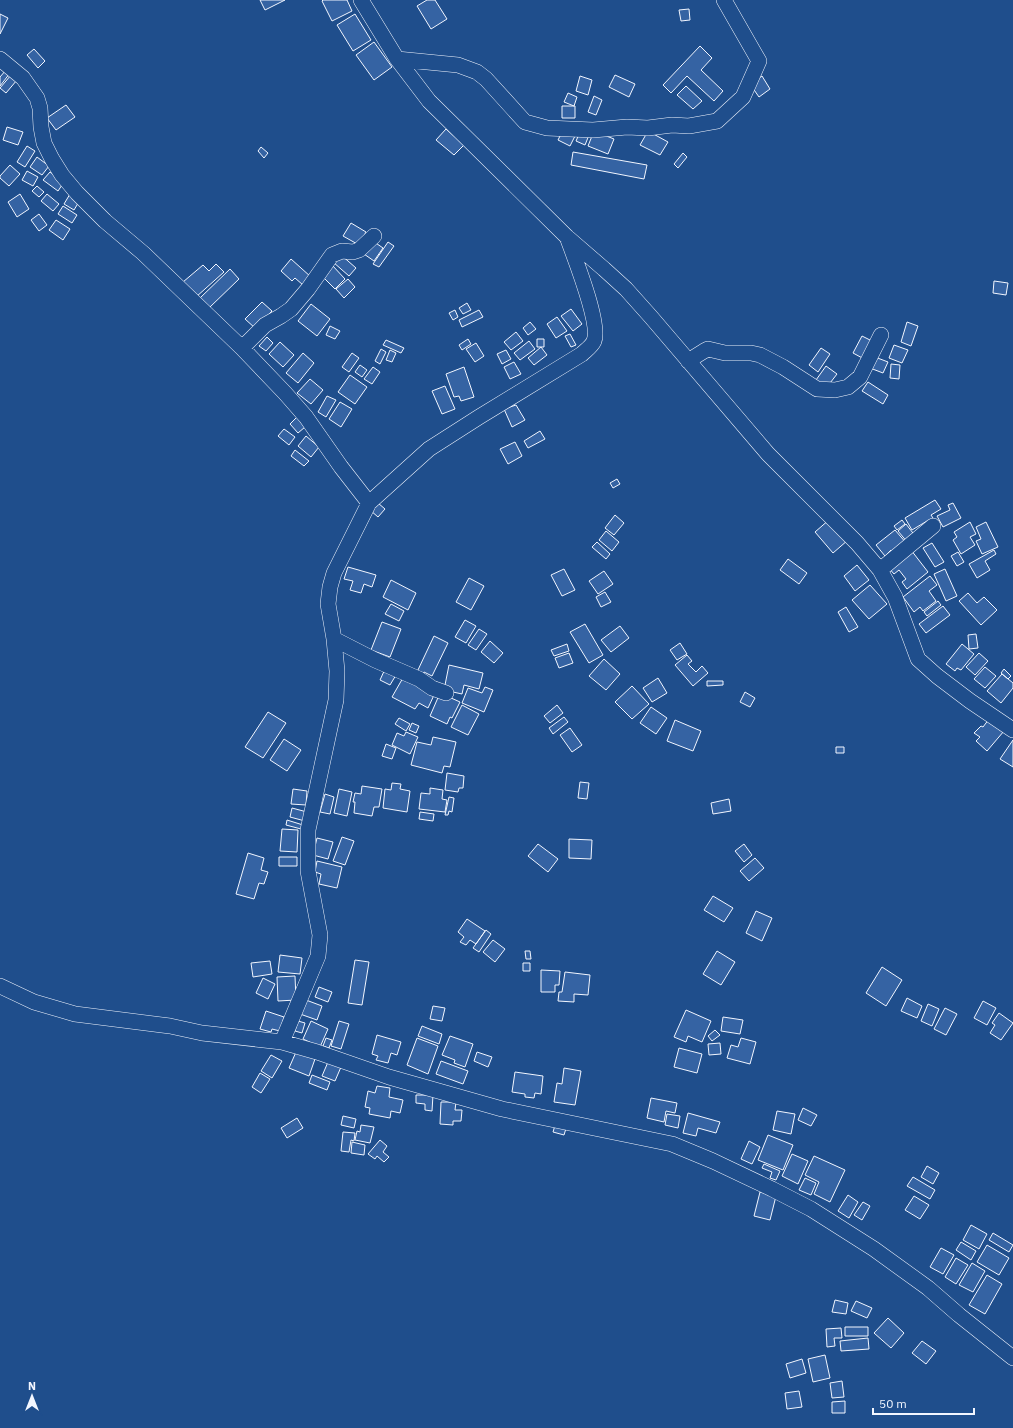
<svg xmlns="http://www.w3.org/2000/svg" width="1013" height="1428" font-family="'IBM Plex Sans',sans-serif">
  <rect width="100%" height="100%" fill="#1f4e8c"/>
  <path fill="#3563a3" stroke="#f2f6ff" d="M260,0h25l-20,10z
    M323,0h24l5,11 -20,10 -10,-20z
    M427,0h8l12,19 -16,10 -14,-23z
    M689,9l1,11 -9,1 -2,-11z
    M0,14l8,4 -8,16z
    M355,14l16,26 -18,11 -16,-26z
    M374,42l18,25 -18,13 -18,-25z
    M700,46l12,12 -11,12 22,21 -9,10 -27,-25 -16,17 -8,-8z
    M34,49l11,12 -7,7 -11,-13z
    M6,70l4,3 -10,13v-9z
    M11,75l6,5 -11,13 -6,-5z
    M615,75l20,9 -6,13 -20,-10z
    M580,76l12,4 -4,15 -12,-4z
    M762,76l8,13 -11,8 -9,-13z
    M686,86l16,15 -9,8 -16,-14z
    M568,93l9,4 -3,9 -10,-4z
    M594,96l8,4 -6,15 -8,-3z
    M66,105l9,12 -19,13 -9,-12z
    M562,106h13v12h-13z
    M7,127l16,5 -5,13 -15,-5z
    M446,129l18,16 -10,10 -18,-15z
    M563,130l12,6 -5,10 -12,-6z
    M594,131l20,8 -6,15 -20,-8z
    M648,131l20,11 -8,13 -20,-10z
    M580,132l9,3 -4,10 -9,-4z
    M27,146l8,5 -10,16 -8,-5z
    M261,147l7,6 -4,5 -6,-7z
    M573,152l74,13 -3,14 -73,-14z
    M683,153l4,4 -9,11 -4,-4z
    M37,157l12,9 -7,9 -12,-8z
    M10,165l10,9 -11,12 -9,-8v-2z
    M27,171l11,6 -5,9 -11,-6z
    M50,172l14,10 -6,9 -15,-11z
    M37,186l7,6 -5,5 -7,-6z
    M20,194l9,15 -12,8 -9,-15z
    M47,194l12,10 -6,7 -12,-10z
    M70,194l10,6 -6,10 -10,-6z
    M63,206l14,9 -5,8 -14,-9z
    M39,214l8,11 -8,6 -8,-11z
    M56,220l14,9 -7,11 -14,-10z
    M351,223l15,9 -7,13 -16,-9z
    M373,241l10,7 -9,13 -10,-7z
    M388,242l6,4 -15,21 -6,-3z
    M340,254l16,14 -7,8 -16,-14z
    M291,259l20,18 -8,8 -8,-7 -3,3 -11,-10z
    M216,264l8,8 -28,25 -13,-15 20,-17 6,6z
    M332,265l13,14 -10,10 -13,-13z
    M230,269l9,10 -29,28 -10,-9z
    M348,279l7,8 -11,11 -8,-9z
    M994,281l14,2 -2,12 -13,-2z
    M262,302l10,9 -17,17 -10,-9z
    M467,303l4,7 -8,4 -4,-6z
    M311,304l19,15 -13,17 -19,-15z
    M571,309l11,15 -9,7 -12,-15z
    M455,310l3,7 -5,3 -4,-7z
    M479,310l4,7 -21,10 -3,-7z
    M557,317l10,14 -11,7 -9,-14z
    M530,322l6,7 -8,6 -5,-7z
    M907,322l11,4 -7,20 -10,-4z
    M330,326l10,5 -5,8 -9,-4z
    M516,332l7,9 -12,9 -7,-8z
    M570,334l6,11 -5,2 -6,-11z
    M862,336l12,6 -8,18 -13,-7z
    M267,337l6,6 -7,8 -7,-5z
    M468,339l3,5 -9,6 -3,-5z
    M537,339h7v8h-7z
    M386,340l18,8 -3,5 -18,-8z
    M529,341l6,8 -15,11 -6,-7z
    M280,342l14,13 -11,12 -14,-13z
    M476,343l8,13 -9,6 -9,-13z
    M894,345l14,5 -6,13 -13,-5z
    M541,347l6,8 -13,10 -6,-7z
    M821,348l9,6 -12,18 -9,-7z
    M381,349l5,3 -6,12 -5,-3z
    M390,350l6,3 -4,9 -6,-2z
    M506,350l5,9 -9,5 -5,-10z
    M303,353l11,10 -16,20 -12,-10z
    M352,353l7,5 -10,14 -7,-5z
    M875,357l13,5 -5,11 -13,-5z
    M514,362l7,12 -11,5 -6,-12z
    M891,364l9,1 -1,14 -9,-1z
    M360,365l7,5 -5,7 -7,-5z
    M826,366l11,8 -10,13 -11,-7z
    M373,367l7,5 -8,12 -8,-5z
    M464,367l10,30 -13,4 -2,-5 -5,1 -8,-23z
    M350,375l17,12 -12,17 -17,-12z
    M310,379l13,11 -12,14 -14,-11z
    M868,382l20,13 -5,9 -21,-13z
    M445,386l10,23 -13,5 -10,-23z
    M327,396l9,4 -10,17 -8,-5z
    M340,402l12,7 -11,18 -12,-8z
    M516,405l9,15 -13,7 -8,-18z
    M297,417l8,10 -7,6 -8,-9z
    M284,429l11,8 -6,8 -11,-9z
    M540,431l5,8 -17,9 -4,-7z
    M306,436l13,11 -8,10 -13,-11z
    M515,442l7,14 -14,8 -8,-15z
    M295,450l14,11 -5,5 -13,-10z
    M617,479l3,5 -7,4 -3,-5z
    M935,500l6,9 -10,6 4,6 -6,4 -2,-4 -15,9 -7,-12z
    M378,503l7,6 -7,8 -8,-7z
    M953,503l8,15 -18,9 -6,-11 13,-6 -2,-5z
    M615,515l9,8 -10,12 -9,-7z
    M830,519l18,21 -15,13 -18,-21z
    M902,520l3,4 -8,6 -3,-4z
    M970,522l6,12 -6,3 5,8 -14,9 -8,-14 4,-3 -3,-5z
    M986,522l12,25 -16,7 -6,-13 5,-2 -5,-12z
    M906,524l10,13 -8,6 -10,-12z
    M895,530l12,14 -13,10 -3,-4 -6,6 -9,-11z
    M606,531l13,11 -7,9 -13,-11z
    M597,542l13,12 -4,5 -14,-12z
    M932,543l12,19 -9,5 -12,-19z
    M911,550l17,22 -21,17 -5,-7 4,-3 -7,-9 -5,4 -6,-7z
    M994,550l2,4 -11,7 5,9 -13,8 -8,-14z
    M958,552l6,10 -7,4 -6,-10z
    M788,559l19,14 -8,11 -19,-14z
    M857,565l12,15 -14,11 -11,-15z
    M348,567l28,8 -4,12 -8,-3 -3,9 -11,-3 3,-9 -9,-2z
    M564,569l11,21 -13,6 -11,-21z
    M945,569l12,27 -11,5 -12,-27z
    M604,571l9,13 -15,10 -9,-13z
    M930,576l7,9 -8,6 7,10 -13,10 -3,-4 -6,5 -11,-15z
    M469,578l15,8 -13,24 -15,-8z
    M391,580l25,13 -8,17 -25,-13z
    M870,585l17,19 -18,15 -17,-19z
    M605,592l6,10 -10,5 -5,-10z
    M968,593l9,10 7,-6 13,13 -16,15 -22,-24z
    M938,601l3,4 -14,11 -3,-4z
    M391,604l13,7 -5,10 -14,-7z
    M943,606l7,9 -24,18 -7,-9z
    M846,607l12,20 -9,5 -11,-20z
    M465,620l11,6 -10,17 -11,-6z
    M382,622l19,7 -11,28 -19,-7z
    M585,624l18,31 -14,8 -19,-31z
    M620,626l9,12 -18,14 -10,-12z
    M479,629l8,5 -11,16 -8,-5z
    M976,634l2,14 -9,1 -1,-14z
    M434,636l14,7 -16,33 -8,-4 -2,3 -5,-3z
    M490,641l13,12 -9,10 -13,-11z
    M680,643l7,11 -10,6 -7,-10z
    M567,644l2,7 -15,5 -3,-6z
    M962,644l12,10 -13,16 -4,-2 -2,3 -9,-7z
    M569,653l4,10 -14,5 -4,-10z
    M979,653l9,8 -13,14 -9,-8z
    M687,655l5,6 -4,3 8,8 6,-6 6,7 -15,13 -18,-21z
    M604,659l16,15 -14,16 -17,-14z
    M449,665l34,8 -4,16 -15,-4 -2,9 -18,-4z
    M985,667l11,9 -11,12 -11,-9z
    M385,669l11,6 -6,10 -10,-5z
    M1004,669l7,7 -3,3 -7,-6z
    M1002,674l11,9v5l-12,15 -14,-12z
    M404,676l31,17 -7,15 -9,-5 -4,6 -23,-12z
    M658,678l9,15 -15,9 -9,-14z
    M707,681h16v4l-16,1z
    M632,686l17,18 -17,15 -17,-17z
    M485,687l8,3 -9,22 -22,-9 6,-15 14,5z
    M745,692l10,6 -5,9 -10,-5z
    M440,693l20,9 -8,16 -2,-1 -3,7 -17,-8z
    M462,705l17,9 -11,21 -17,-8z
    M557,705l6,8 -13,10 -6,-7z
    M651,707l16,11 -11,16 -16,-11z
    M268,712l18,11 -23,35 -18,-11z
    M564,717l4,5 -15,12 -4,-6z
    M399,718l11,6 -4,7 -11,-7z
    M989,719l15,12 -17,20 -11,-10 4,-4 -6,-4 7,-7 2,1z
    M675,720l26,11 -8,20 -26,-10z
    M412,723l7,3 -3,7 -7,-3z
    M570,728l12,17 -10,7 -12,-17z
    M406,732l12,5 -8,17 -18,-9 5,-12 7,3z
    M433,737l23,5 -6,25 -6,-1 -2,7 -31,-8 6,-23 14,3z
    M284,739l17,11 -14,21 -17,-11z
    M1013,740v27l-13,-8z
    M386,744l10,4 -4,11 -10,-3z
    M836,747h8v6h-8z
    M447,773l17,3 -1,12h-4l-1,4 -13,-2z
    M580,782l9,1 -2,16 -9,-1z
    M392,783l9,1 -1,5 10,2 -3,21 -24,-4 2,-19 6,1z
    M362,786l20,3 -3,18h-5l-2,9 -18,-3 1,-11h-2l2,-9 6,1z
    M430,788l13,2 -1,9 5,1 -2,12 -26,-3 2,-16 9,1z
    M293,789l14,2 -1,14 -15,-1z
    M339,789l13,3 -5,24 -13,-3z
    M325,794l9,3 -4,17 -10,-2z
    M449,797l5,1 -2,14 -3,-1 -1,4h-3z
    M729,799l2,12 -18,3 -2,-11z
    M292,808l15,4 -2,9 -15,-4z
    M420,812l14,2 -1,7 -14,-2z
    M287,820l16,5 -2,4 -15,-4z
    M282,829l16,1 -1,22 -17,-1z
    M342,837l12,4 -9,24 -12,-4z
    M317,838l16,4 -5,17 -15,-4z
    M569,839l23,1 -1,19 -22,-1z
    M538,844l20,15 -10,13 -20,-16z
    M744,844l8,11 -8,7 -9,-11z
    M248,853l16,5 -3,12 7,2 -4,12 -5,-1 -5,16 -18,-5z
    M279,857h18v9h-18z
    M755,858l9,10 -15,13 -9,-10z
    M317,861l25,6 -5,21 -18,-4 2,-10 -6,-2z
    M713,896l20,12 -9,14 -20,-12z
    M756,911l16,7 -10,23 -16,-8z
    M467,919l18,12 -9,13 -6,-4 -4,5 -6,-3 4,-5 -6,-5z
    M486,930l5,4 -12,18 -6,-4z
    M493,940l12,9 -10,13 -12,-10z
    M525,951h5l1,8h-5z
    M717,951l18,11 -14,23 -18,-11z
    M280,955l22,3 -2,16 -22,-2z
    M355,960l14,2 -7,43 -14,-2z
    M270,961l2,13 -19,3 -2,-14z
    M523,963h7v8h-7z
    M882,967l20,13 -16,26 -20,-13z
    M541,970l19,1 -1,14h-4v7h-14z
    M565,972l25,3 -2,20 -14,-1v8l-16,-1 1,-9h3z
    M295,976l1,24 -18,1 -1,-24z
    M263,978l12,6 -7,15 -12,-6z
    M319,987l13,5 -4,10 -13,-5z
    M907,998l15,8 -5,12 -16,-7z
    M306,1000l16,6 -5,14 -17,-6z
    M983,1001l13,7 -9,17 -13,-7z
    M928,1004l11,5 -7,17 -11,-5z
    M433,1006l12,2 -3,13 -12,-2z
    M945,1008l12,6 -11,21 -12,-6z
    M686,1010l25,11 -9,21 -14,-6 -2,6 -12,-5z
    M266,1011l18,6 -4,14 -8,-2 -1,3 -11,-3z
    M999,1013l14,10 -12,17 -11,-7 5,-8 -3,-2z
    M723,1017l20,3 -3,14 -19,-3z
    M298,1021l7,2 -3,10 -7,-2z
    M311,1021l17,8 -8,18 -17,-8z
    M339,1021l10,3 -8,25 -10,-3z
    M422,1026l20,8 -3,10 -21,-8z
    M715,1030l5,5 -8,6 -4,-5z
    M377,1035l24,7 -4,13 -6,-2 -3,10 -12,-3 2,-4 -6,-2z
    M450,1036l23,8 -8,23 -11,-4 1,-3 -13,-5z
    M326,1038l6,2 -3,8 -6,-2z
    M417,1038l21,8 -10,28 -21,-9z
    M741,1038l15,4 -6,22 -23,-6 4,-13 7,2z
    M720,1043l1,11 -12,1 -1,-11z
    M679,1048l23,6 -5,19 -23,-6z
    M296,1052l19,7 -6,17 -20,-8z
    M477,1052l15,5 -4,10 -14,-6z
    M271,1055l11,6 -10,17 -11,-7z
    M441,1061l27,10 -5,13 -27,-10z
    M328,1062l13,5 -6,14 -13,-5z
    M564,1068l17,3 -6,34 -21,-3 3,-19 5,1z
    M515,1072l28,4 -2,18 -6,-1 -1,5 -9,-1v-3l-13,-2z
    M260,1073l10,6 -9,14 -9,-6z
    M312,1075l18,7 -3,8 -18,-7z
    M377,1086l13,2 -1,9 14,3 -3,13 -9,-2 -1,7 -21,-4 1,-6 -5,-1 3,-16 7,2z
    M416,1095h17l-1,16 -7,-1v-6l-9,-1z
    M651,1098l26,5 -2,10 -9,-2 -2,11 -17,-4z
    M441,1102h15l-1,8h7l-1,11h-8v4l-13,-1z
    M803,1108l14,7 -6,11 -13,-6z
    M777,1111l18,3 -4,20 -18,-4z
    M688,1113l32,9 -4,11 -18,-5 -2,8 -13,-3z
    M667,1114l13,2 -2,12 -13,-3z
    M343,1116l13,3 -2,9 -13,-3z
    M297,1118l6,10 -16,10 -6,-10z
    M556,1122l11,3 -3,10 -11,-3z
    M361,1125l13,2 -4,16 -15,-3 2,-9 3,1z
    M343,1132l12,1 -1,8 -3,-1 -2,12 -8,-1z
    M768,1135l25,10 -10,25 -25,-10z
    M380,1140l7,6 -4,6 6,5 -5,5 -7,-6 -2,3 -7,-5z
    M749,1141l11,6 -8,17 -11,-5z
    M352,1142l13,3 -1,10 -13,-2z
    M792,1154l16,7 -10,23 -16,-8z
    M814,1156l31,14 -15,32 -16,-8 5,-12 -14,-7z
    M764,1164l16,7 -4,9 -6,-2 2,-6 -10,-4z
    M927,1166l12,7 -6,11 -12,-7z
    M913,1177l22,13 -5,9 -23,-13z
    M805,1178l11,5 -5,12 -12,-5z
    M760,1192l16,4 -6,24 -16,-4z
    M848,1195l10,7 -9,16 -11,-7z
    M914,1196l15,9 -9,14 -15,-9z
    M863,1202l7,4 -8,14 -8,-5z
    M971,1225l16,9 -8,15 -16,-9z
    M993,1233l20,12 -4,7 -20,-12z
    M961,1242l15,9 -5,9 -15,-10z
    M987,1245l22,13 -10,17 -22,-13z
    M941,1248l13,7 -11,19 -13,-7z
    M956,1258l12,7 -12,19 -11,-7z
    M972,1263l13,8 -12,21 -14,-7z
    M987,1275l15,9 -17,30 -16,-9z
    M835,1300l13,3 -2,11 -14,-2z
    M856,1301l16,7 -5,10 -16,-7z
    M888,1318l16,15 -13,15 -17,-15z
    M845,1327h23v9h-23z
    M841,1328l1,10h-8l1,8 -8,1 -1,-18z
    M868,1338l1,11 -28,2 -1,-10z
    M922,1341l14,10 -10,13 -14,-11z
    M825,1355l5,23 -17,4 -5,-23z
    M802,1359l4,14 -16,5 -4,-14z
    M842,1381l2,16 -12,1 -2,-15z
    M799,1391l3,16 -15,2 -2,-16z
    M845,1401v12h-13v-11z"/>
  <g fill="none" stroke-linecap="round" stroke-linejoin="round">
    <g stroke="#f2f6ff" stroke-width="16">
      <path id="minor" d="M361,0l36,59 32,42 138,136 37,32 22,20 25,28 117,137 89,89 23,27 15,27 23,62 19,17 33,25 43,29
        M0,59l23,19 14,20 3,10 1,19 3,16 8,16 10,16 15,18 28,28 38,32 99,95 43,45 21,24 35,50 28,36
        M397,59l61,6 19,7 9,7 39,43 22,6 46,2 34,-3 21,1 24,-3 17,1 28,-5 26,-24 16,-36 -35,-61
        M242,348l23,-23 16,-9 10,-7 17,-20 24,-34 10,-4 11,1 6,-2 15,-14
        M688,361l16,-10 4,-2 17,4h26l9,2 23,12 34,22 18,1 13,-3 12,-10 21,-42
        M880,570l53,-44
        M334,639l41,21 44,19 13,9 14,5
        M0,986l34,16 41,12 95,12 32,7 80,9 35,10 72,25 113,32 170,35 41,17 59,28 39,20 63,40 54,39 31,27 54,43
        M282,1042l36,-86 2,-21 -12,-64v-41l28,-130 1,-29 -3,-32 -6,-35 2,-17 4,-14 35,-70 60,-54 50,-32 103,-63c4,-4 10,-8 12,-13 7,-17 -20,-85 -27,-104"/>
    </g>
    <use href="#minor" stroke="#1f4e8c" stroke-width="15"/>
  </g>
  <g transform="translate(32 1396)" stroke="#1f4e8c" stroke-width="3" paint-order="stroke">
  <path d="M0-3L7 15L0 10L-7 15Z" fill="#f2f6ff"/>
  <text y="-6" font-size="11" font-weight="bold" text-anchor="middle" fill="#f2f6ff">N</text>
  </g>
  <path d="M873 1408v6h101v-6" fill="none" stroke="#f2f6ff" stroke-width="2"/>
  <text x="879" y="1408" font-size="12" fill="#f2f6ff" stroke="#1f4e8c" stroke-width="3" paint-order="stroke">50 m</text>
</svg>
